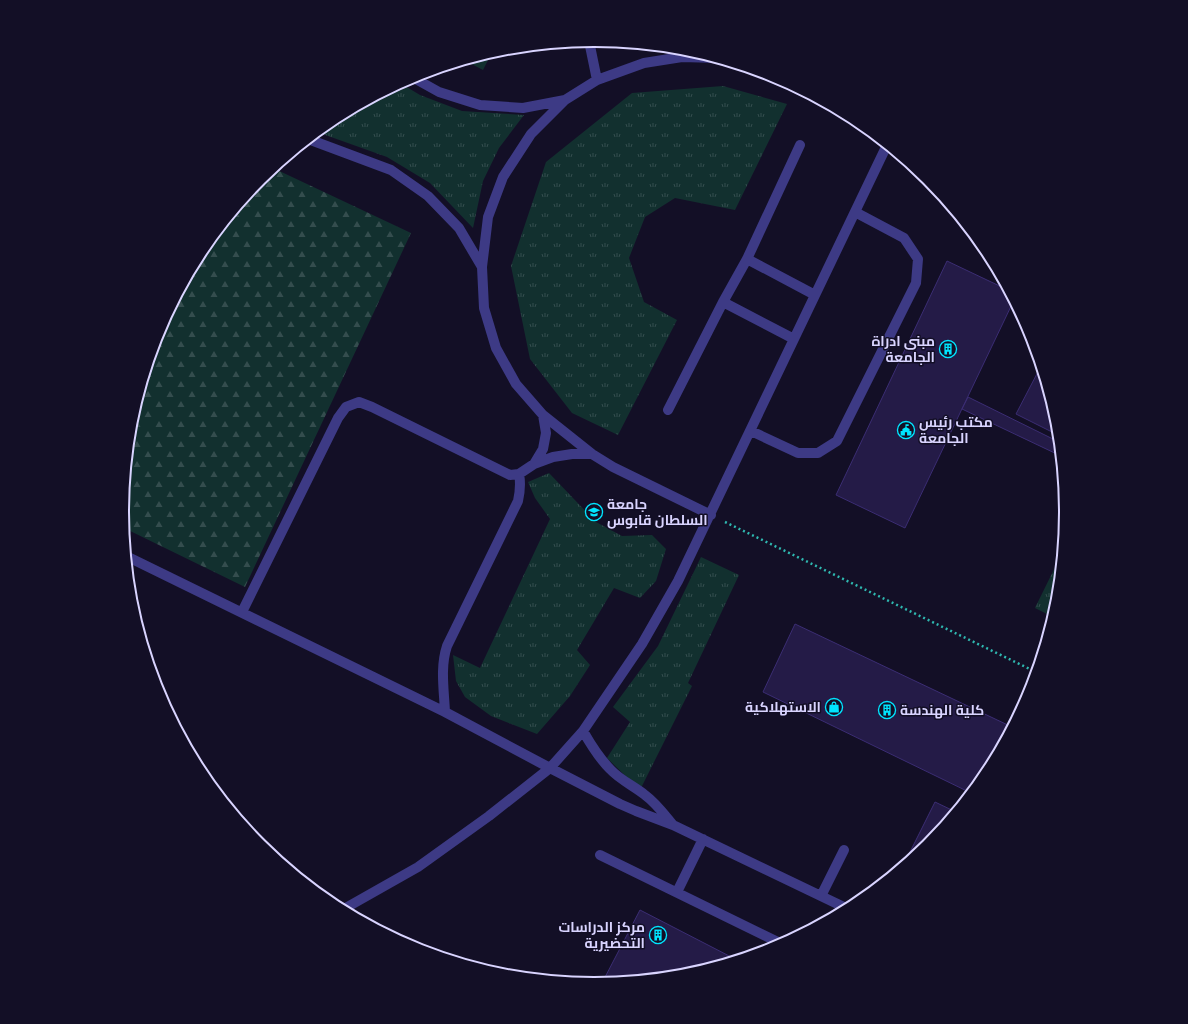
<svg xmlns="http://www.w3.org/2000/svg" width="1188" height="1024" font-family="Ubuntu,Cairo,sans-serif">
  <defs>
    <pattern id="forest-firs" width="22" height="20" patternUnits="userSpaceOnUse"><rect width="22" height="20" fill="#12302f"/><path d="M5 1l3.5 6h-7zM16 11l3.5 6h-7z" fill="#344d4e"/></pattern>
    <pattern id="park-tufts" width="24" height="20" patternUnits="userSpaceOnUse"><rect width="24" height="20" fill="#12302f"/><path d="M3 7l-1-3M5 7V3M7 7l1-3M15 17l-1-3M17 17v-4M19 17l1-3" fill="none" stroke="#344d4e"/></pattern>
  </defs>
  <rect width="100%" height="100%" fill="#130f26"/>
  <path fill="url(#forest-firs)" d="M492,52l-9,18 -19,-10z
    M273,168l138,65 -166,354 -121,-59 -2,-16 9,-92 27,-89 44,-81 58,-72z"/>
  <path fill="url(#park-tufts)" d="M400,83l20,12 42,16 62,4 -25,33 -16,33 -10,47 -43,-45 -43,-26 -70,-25 15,-13z
    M723,86l64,18 -52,106 -60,-12 -30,19 -16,41 15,44 33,18 -59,115 -46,-22 -42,-54 -19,-93 35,-104 86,-69z
    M549,473l47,49 26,14 30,-1 14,14 -10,32 -16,17 -26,-10 -37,62 13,15 -20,31 -33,38 -46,-18 -26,-19 -9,-16 -3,-26 27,13 70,-149 -15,-21 -7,-16z
    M1062,553l-5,51 -4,13 -18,-9z
    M701,557l38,18 -51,108 4,3 -52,104 -33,-32 23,-36 -17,-15 45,-61z"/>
  <path fill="#241b47" stroke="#3b2d73" d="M947,261l61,29 6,10 -109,228 -69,-33z
    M1041,366l16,54 1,15 -42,-21z
    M968,397l91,45 2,14 -99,-47z
    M795,624l217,103 -26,47 -15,19 -208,-101z
    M935,802l21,10 -28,34 -25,20z
    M640,910l97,50 -51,15 -84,8z"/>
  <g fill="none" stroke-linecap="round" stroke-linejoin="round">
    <path stroke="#2fb8b0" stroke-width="2.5" stroke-dasharray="2 3" stroke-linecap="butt" d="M725,522l311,150"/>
    <path stroke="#3d3a85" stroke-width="10" d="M589,41l8,39
      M412,77l27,15 41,13 43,3 42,-8
      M308,139l83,31 37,26 31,32 23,39
      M747,259l68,36
      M723,302l71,37
      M668,410l55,-108 24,-43 53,-114
      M751,431l47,22h20l19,-12 79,-158 2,-24 -14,-21 -49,-26
      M534,464l9,-15 3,-16 -3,-18
      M711,515l-98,-48 -21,-13 -49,-39 -27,-31 -20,-36 -12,-40 -2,-41 6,-50 15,-40 28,-43 34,-34 32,-20 47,-17 38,-6 35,1
      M126,556l319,156 105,56 70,36 16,7 37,14 175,84
      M242,612l96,-194 8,-11 13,-5 13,5 138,68 9,-1 15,-10 19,-7 19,-3h20
      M445,712c-1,-22 -5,-45 2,-66l71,-145c2,-9 3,-17 1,-27
      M583,731c8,14 16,27 27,38 10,11 24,17 35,26 11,8 19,19 28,30
      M600,855l182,89
      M677,892l26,-53
      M821,896l23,-46
      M342,910l76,-43 71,-51 61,-48 33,-37 59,-87 36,-63 209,-436"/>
  </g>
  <defs>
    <g id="building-ring" transform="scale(0.9)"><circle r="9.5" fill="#130f26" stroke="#00e5ff" stroke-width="1.5"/><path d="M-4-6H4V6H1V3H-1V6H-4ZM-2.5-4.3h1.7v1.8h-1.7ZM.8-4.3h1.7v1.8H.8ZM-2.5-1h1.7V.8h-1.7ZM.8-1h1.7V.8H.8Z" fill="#00e5ff"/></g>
    <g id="civic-ring" transform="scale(0.9)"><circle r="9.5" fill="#130f26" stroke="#00e5ff" stroke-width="1.5"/><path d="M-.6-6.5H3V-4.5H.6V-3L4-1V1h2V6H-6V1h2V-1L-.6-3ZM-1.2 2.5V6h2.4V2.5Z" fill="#00e5ff"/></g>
    <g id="university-ring" transform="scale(0.9)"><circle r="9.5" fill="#130f26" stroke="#00e5ff" stroke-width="1.5"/><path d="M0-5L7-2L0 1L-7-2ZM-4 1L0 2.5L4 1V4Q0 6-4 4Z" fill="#00e5ff"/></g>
    <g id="shop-ring" transform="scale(0.9)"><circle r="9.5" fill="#130f26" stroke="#00e5ff" stroke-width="1.5"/><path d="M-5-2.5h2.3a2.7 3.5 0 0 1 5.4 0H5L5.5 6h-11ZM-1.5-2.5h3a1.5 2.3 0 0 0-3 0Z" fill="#00e5ff"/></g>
  </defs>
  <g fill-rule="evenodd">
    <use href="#building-ring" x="948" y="349"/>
    <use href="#civic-ring" x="906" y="430"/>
    <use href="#university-ring" x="594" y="512"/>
    <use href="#shop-ring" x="834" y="707"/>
    <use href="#building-ring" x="887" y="710"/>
    <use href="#building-ring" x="658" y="935"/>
  </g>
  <g text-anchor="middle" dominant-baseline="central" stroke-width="3" stroke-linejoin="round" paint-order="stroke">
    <g font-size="14" font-weight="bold" fill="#d9d4ff" stroke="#130f26" text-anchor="end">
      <text x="935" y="341">مبنى ادراة<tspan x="935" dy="16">الجامعة</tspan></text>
      <text x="919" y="422" text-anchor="start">مكتب رئيس<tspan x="919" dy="16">الجامعة</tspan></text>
      <text x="607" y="504" text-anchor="start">جامعة<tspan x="607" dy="16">السلطان قابوس</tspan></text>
      <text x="821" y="707">الاستهلاكية</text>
      <text x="900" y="710" text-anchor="start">كلية الهندسة</text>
      <text x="645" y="927">مركز الدراسات<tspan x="645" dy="16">التحضيرية</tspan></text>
    </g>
  </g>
  <path d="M0 0H1188V1024H0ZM129 512a465 465 0 1 1 930 0a465 465 0 1 1-930 0Z" fill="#130f26" fill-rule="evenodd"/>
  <path fill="none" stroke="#d9d4ff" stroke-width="2" d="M129 512a465 465 0 1 1 930 0a465 465 0 1 1-930 0Z"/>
</svg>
